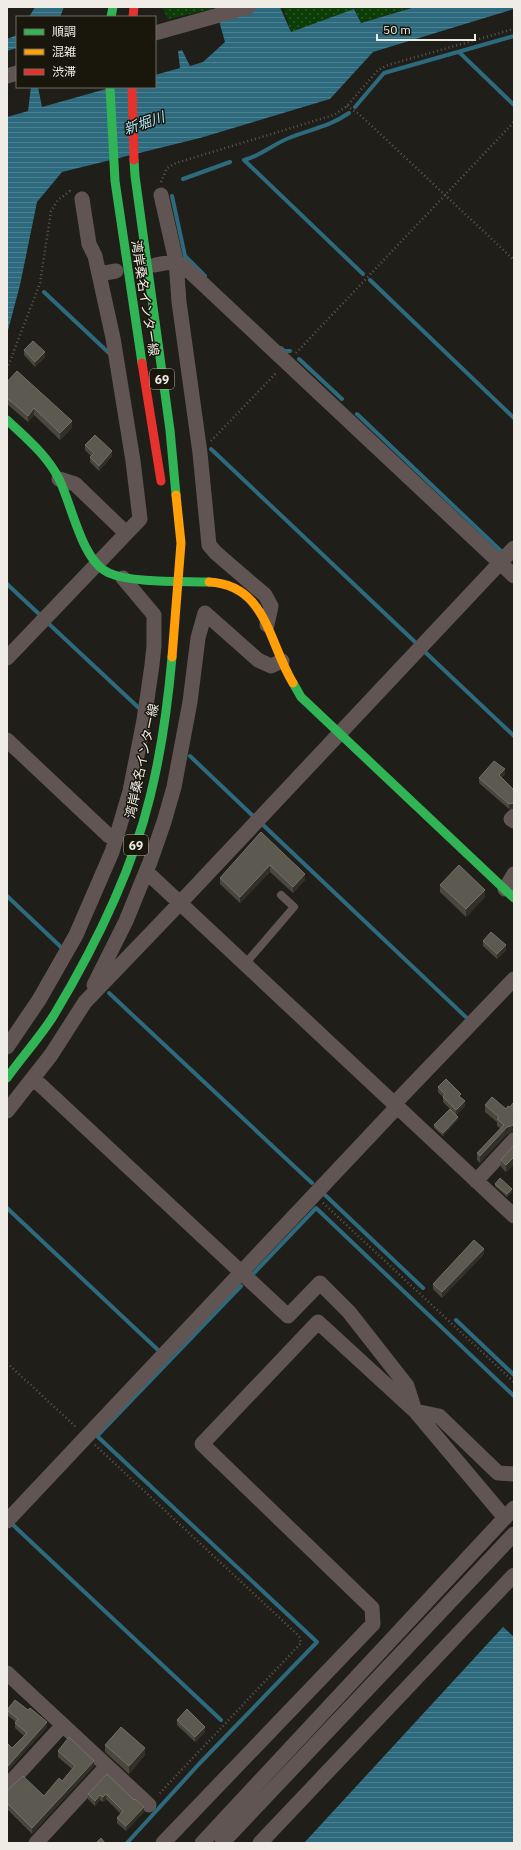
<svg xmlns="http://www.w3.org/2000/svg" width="521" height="1850" font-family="'IBM Plex Sans','Noto Sans JP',sans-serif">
  <defs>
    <pattern id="grass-dots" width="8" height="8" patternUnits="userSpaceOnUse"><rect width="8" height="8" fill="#0d3d06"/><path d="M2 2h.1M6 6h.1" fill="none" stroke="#31592a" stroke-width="1.8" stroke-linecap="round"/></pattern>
    <pattern id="water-rules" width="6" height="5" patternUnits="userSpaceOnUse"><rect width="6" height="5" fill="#2d6a7e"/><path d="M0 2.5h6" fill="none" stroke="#4c7f90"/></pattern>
  </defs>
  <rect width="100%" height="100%" fill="#201e18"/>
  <path fill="url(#grass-dots)" d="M162,7h50v2l-44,10z
    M283,7h130l-53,16 -5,-14 -64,23z"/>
  <path fill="url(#water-rules)" d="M35,7h29l-4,10h-31z
    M215,7h65l11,25 63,-23 7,14 54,-16h99v2l-141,43 -43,47 -130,39 -138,34 -25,30 -17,83 -13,49v-217l21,-6 3,-24h7l4,20 71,-20h42v-12l25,-7 -2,-17 4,-1 8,16 13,-4 22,-20z
    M17,35v13l-10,3v-12z
    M503,1627l11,10v206h-210z"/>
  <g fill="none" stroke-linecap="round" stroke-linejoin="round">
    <path stroke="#2d6a7e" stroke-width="4" d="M459,52l55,53
      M355,107l29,-34 130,-37
      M244,160l119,114
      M244,160c17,-4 29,-16 45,-22 22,-9 40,-11 60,-25
      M183,179l47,-17
      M172,196l13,60 20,20
      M370,280l144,138
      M44,292l65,61
      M281,348l3,3h6
      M299,359l43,40
      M357,414l145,138
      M211,449l204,193
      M7,584l32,30
      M49,624l91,85
      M425,652l89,84
      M190,756l62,59
      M262,824l207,196
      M7,896l55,52
      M109,993l203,190
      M324,1194l99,94
      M7,1208l150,141
      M254,1273l62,-65 198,188
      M456,1320l58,55
      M12,1524l209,196
      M127,1843l72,-79 118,-122 -220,-206 144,-150"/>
    <path stroke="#5e5754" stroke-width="2.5" stroke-dasharray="1 3" stroke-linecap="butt" d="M347,106l12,8 155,146
      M161,182l6,-14 9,-5 158,-48 13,-9 31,-36 10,-5 126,-36
      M296,353l218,-231
      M7,369l33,-86 11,-72 7,-11 12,-9 1,1
      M211,441l66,-69
      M323,1203l191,179
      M7,1363l70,65
      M95,1445l204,191 2,7 -143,152"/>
    <path stroke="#615554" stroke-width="8" d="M245,964l49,-57 -13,-12"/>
    <path stroke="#615554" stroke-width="15" d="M155,33l93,-26
      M7,76l10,-3
      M161,195l15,66 3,41 21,151 9,92 7,8 49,42 6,11 -4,19
      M155,265l21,-4 10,7 328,308
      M99,274l17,-3
      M59,479l16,5 51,49
      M7,658l133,-139 -7,-58 -20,-123 -18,-82 -6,-12 -7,-45
      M7,740l102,96
      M514,816l-3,3 3,2
      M151,876l363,340
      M505,889l9,-15
      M94,985l32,-64 24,-59 14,-40 10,-35 16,-85 8,-64 7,-25 53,47 13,6 11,-5
      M7,1047l32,-47 37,-65 36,-83 18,-61 14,-71 8,-55 2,-19v-31l-31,-37
      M33,1078l255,238 32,-33 29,29 58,74 8,25 24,5 59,57 16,1
      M394,1104l120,-125
      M7,1111l44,-56 34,-53 95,-99 334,-355
      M476,1181l38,-41
      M7,1521l390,-414
      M7,1673l142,132
      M7,1786l56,-61
      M36,1843l70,-76
      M163,1843l210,-219 -1,-16 -170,-164 116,-122 97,89 90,107
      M202,1843l312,-335
      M222,1843l292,-309
      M260,1843l254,-268"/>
    <path stroke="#30b455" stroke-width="9" d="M111,17l2,-10
      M110,87l5,94 27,182
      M134,160l1,16 35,254 6,65
      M7,420c19,18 40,35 52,59 13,26 23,83 50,94 22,10 74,8 100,9
      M293,683l8,14 213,201
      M7,1078c15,-21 33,-41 47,-63 39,-65 78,-144 96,-218 11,-44 18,-94 22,-140"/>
    <path stroke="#ff9f0a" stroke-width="9" d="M209,582c58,3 59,60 84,101
      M172,657l9,-114 -5,-48"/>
    <path stroke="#e5322d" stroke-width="9" d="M133,17l1,-10
      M132,87l2,73
      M142,363l19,118"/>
  </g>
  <path fill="#4a473f" d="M24,350l21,7 -10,10 -11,-12z
    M7,382l65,46 -12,12 -26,-25 -6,7 -21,-18z
    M85,445l27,11 -13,15 -9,-9v-5l1,-1 -6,-6z
    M505,774l-4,4 13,12v18l-5,1 -30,-26v-5z
    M261,832l44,48 -12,13 -23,-21 -30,31 -20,-19v-6z
    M440,885l45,12 -19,20 -26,-25z
    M483,941l23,9 -9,9 -14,-13z
    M438,1087l27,19 -9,9 -13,-13v-5l-5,-5z
    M514,1102v30l-7,2 -27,29 -3,-3v-7l23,-25 -3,-2v-4l-12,-10v-7l21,4 4,-2z
    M458,1119l-15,17 -9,-8v-3z
    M514,1145v19l-8,8 -5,-5v-7z
    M495,1184l17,8 -5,5 -12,-11z
    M484,1254l-42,44 -9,-9v-5z
    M7,1710l40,17 -40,45v-29l5,5 12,-12 -9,-8v-5l1,-1 -9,-7z
    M177,1720l28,12 -10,10 -18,-17z
    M105,1745l40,10 -16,19 -24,-22z
    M58,1751l36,15 -62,68 -25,-25v-18l37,5 18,-15 10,-12 -14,-12z
    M107,1774l37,38 -18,19 -9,-8v-5l4,-4 -15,-15 -3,3 -3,-2 -5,6 -7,-7v-5z"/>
  <path fill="#322f28" d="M45,352v5l-10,10v-5z
    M34,408v7l-6,7v-6z
    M72,421v7l-12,12v-7z
    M112,451v5l-13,15v-5z
    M505,769v5l-6,6v-5z
    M514,803v5l-5,1v-5z
    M270,865v7l-30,31v-6z
    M305,874v6l-12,13v-6z
    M485,890v7l-19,20v-8z
    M506,945v5l-9,9v-5z
    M465,1101v5l-9,9v-5z
    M458,1117v2l-15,17v-3z
    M514,1125v7l-7,2 -27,29v-7l27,-29z
    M514,1157v7l-8,8v-7z
    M512,1189v3l-5,5v-3z
    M484,1249v5l-42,44v-6z
    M47,1722v5l-40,45v-5z
    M205,1727v5l-10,10v-5z
    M145,1748v7l-16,19v-8z
    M94,1761v5l-62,68v-6z
    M106,1794v5l-3,3v-5z
    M100,1795v5l-5,6v-5z
    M144,1807v5l-18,19v-5z"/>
  <path fill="#5c5951" stroke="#737068" d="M33,341l12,11 -10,10 -11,-12z
    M17,371l55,50 -12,12 -26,-25 -6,8 -21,-18v-16z
    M95,435l17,16 -13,15 -9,-9 4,-4 -9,-8z
    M494,761l11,8 -6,6 15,15v13l-5,1 -30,-26z
    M261,832l44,42 -12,13 -23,-22 -30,32 -20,-19z
    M459,865l26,25 -19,19 -26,-24z
    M491,932l15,13 -9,9 -14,-13z
    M446,1079l15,15 -2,2 6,5 -9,9 -13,-13 2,-3 -7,-7z
    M492,1097l14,12 2,-3 2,1 4,-5v23l-7,2 -27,29 -3,-3 27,-28 -7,-6 2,-2 -14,-12z
    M450,1109l8,8 -15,16 -9,-8z
    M514,1145v12l-8,8 -5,-5z
    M500,1178l12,11 -5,5 -12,-10z
    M474,1240l10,9 -42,43 -9,-8z
    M15,1700l13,10 2,-2 17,14 -40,45v-24l5,5 15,-15 -12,-10 3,-4 -11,-9z
    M187,1709l18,18 -10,10 -18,-17z
    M121,1727l24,21 -16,18 -24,-21z
    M69,1737l25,24 -62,67 -25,-25v-12l16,-15 21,20 15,-18 3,3 13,-15 -17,-15z
    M107,1774l27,26 1,-1 9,8 -18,19 -9,-8 6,-7 -17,-17 -3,3 -3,-2 -5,6 -7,-7z
    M101,1838l4,5h-9z"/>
  <g text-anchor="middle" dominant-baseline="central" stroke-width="3" stroke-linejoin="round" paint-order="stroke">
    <g fill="#19160c" stroke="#aeaca4" stroke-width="1">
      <rect x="150" y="369" width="24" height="20" rx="3"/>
      <rect x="124" y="835" width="24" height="20" rx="3"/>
    </g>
    <g font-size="12" font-weight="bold" fill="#eeece5">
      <text x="162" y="379">69</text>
      <text x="136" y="845">69</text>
    </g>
    <g font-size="13" fill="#eeece5" stroke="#19160c">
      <text transform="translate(145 298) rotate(81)">湾岸桑名インター線</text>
      <text transform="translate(142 761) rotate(-78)">湾岸桑名インター線</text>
    </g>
    <g font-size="14" font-style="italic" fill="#ade3f8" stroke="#19160c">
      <text transform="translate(144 123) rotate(-19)">新堀川</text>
    </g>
  </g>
  <rect width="521" height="1850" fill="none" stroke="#eeece5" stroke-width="16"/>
  <rect x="16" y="16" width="140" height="72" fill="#19160c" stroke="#6e6c63"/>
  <rect x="24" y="29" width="20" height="6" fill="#30b455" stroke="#6e6c63"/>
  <text x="52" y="36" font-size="12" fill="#eeece5">順調</text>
  <rect x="24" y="49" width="20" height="6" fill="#ff9f0a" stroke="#6e6c63"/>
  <text x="52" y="56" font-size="12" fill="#eeece5">混雑</text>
  <rect x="24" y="69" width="20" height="6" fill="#e5322d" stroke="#6e6c63"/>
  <text x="52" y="76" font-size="12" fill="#eeece5">渋滞</text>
  <path d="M377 34v6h98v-6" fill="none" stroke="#eeece5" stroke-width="2"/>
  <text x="383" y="34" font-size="12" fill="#eeece5" stroke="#19160c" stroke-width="3" paint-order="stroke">50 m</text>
</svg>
